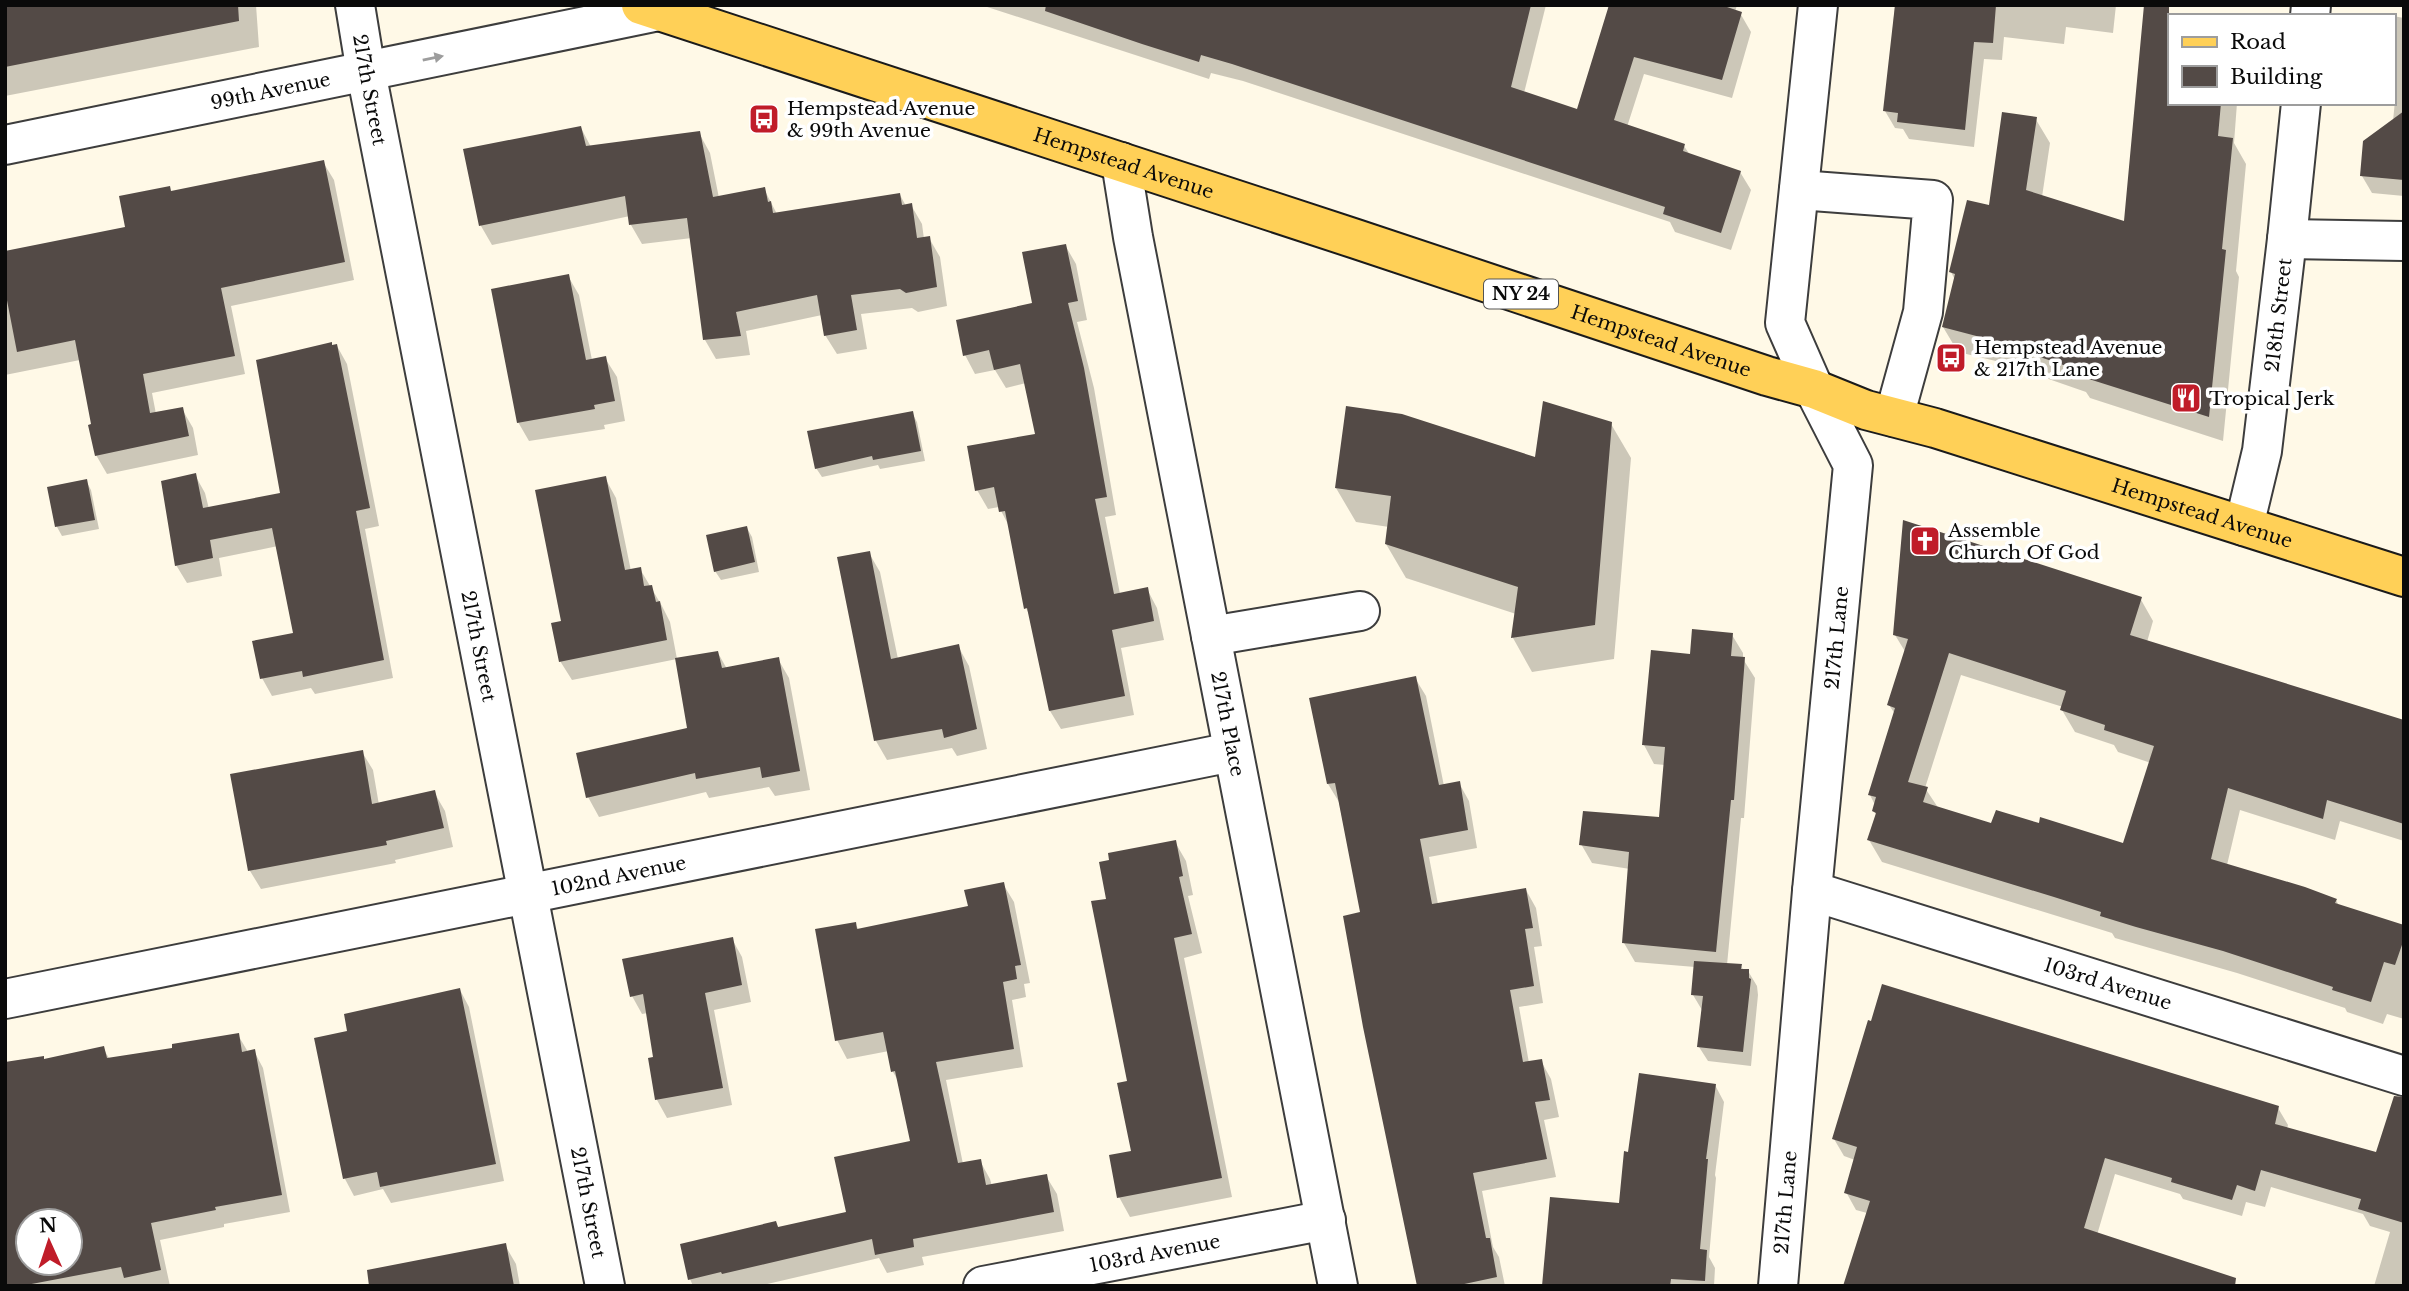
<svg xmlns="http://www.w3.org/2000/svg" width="2409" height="1291" font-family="'Libre Baskerville',serif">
  <rect width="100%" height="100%" fill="#fff9e7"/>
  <path fill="#0003" fill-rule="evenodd" d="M5,5h251l3,42 -254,49z
    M981,5h565l-22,88 55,18 31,-103 -9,-3h136l-2,7 5,1 11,19 -19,66 -88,-24 -17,53 57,19 6,9 50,17 11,18 -20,60 -56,-18 -5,-10 -427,-141 -32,-8 -2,6z
    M1895,5h221l-3,28 -47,-6 -2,17 -60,-7 -2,23 -18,-1 -10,88 -65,-8 -6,-10 -8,-1 -10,-17z
    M2393,16l11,2v178l-32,-3 -10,-17 31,-55 4,-41 -4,-1z
    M2143,37l26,2v64h68l-3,40 12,21 -10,107 3,6 -16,164 -133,-43 -4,-6 -86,-30 -42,-10 -15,-25 12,-47 -4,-8 39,-64 45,-90 15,25 -8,54 83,26z
    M581,128l10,19 108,-14 11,20 9,45 45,-9 13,25 123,-19 6,11 5,-1 11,19 2,15 5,-1 11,19 7,49 -29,6 -6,-4 -51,6 6,35 -30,5 -12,-19 -3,-20 -76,16 4,24 -34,4 -11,-19 -13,-102 -50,6 -11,-19 -1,-9 -138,29 -11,-19 -16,-75z
    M323,162l11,18 20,100 -123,26 14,68 -93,19 4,21 26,-5 11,19 5,27 -91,19 -11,-19 -2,-29 -14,-66 -75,15v-123l122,-24 44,-36z
    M1065,245l11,19 11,56 -10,2 17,66 22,127 -11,2 15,77 27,-5 10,19 7,32 -43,8 13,67 -73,14 -11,-18 -19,-93 -5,-10 -16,-80 -11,-21 -11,2 -11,-19 60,-54 -11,-53 -20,5 -11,-18 -20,4 -10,-19 69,-51z
    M568,276l11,19 13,65 13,-2 12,19 8,44 -21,4 1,4 -76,12 -11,-19z
    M337,346l10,18 32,162 -14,3 28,149 -78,16 -4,-6 -39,8 -10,-18 33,-44 -17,-88 -59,12 3,18 -35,7 -11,-18 19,-90 10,18 4,16 73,-15 51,-147z
    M912,413l5,9 8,39 -45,8 -2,-4 -56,12 -6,-9z
    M1611,424l20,34 -17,201 -82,13 -19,-34 3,-24 -110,-36 -20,-34 3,-17 -33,-5 -20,-34 201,-29z
    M605,478l11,20 15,73 9,-2 22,37 8,16 7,37 41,-6 9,16 51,-10 11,19 21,112 -35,6 -6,-9 -60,11 -3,-6 -107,25 -11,-20 101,-68 -12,-70 -105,21 -12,-19 3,-38z
    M86,481l5,9 8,39 -37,7 -5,-9 -8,-39z
    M747,528l5,9 7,35 -38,8 -6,-9z
    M869,553l11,19 18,87 60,-13 11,20 18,83 -30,7 -5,-8 -65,12 -11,-19z
    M2140,598l13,23 -6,21 257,80v119l-64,-20 -5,19 -95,-30 -13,55 109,35 3,6 65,21v92l-17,-5 -4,10 -36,-12 -2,-4 -108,-35 -122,-35 -3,-5 -230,-71 -13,-22 8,-24 -3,-5 1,-6 -5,-10 25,-81 -6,-9 17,-52 -11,-18zM1961,675l102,32 -1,3 13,22 39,13 4,7 33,11 -27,82 -131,-20 -54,-16 -14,-21z
    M1732,635l11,18v6l12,19 -11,140h-3l-14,147 14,1 3,5h4l9,15 1,9 -7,71 -43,-5 -9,-14 3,-37 -9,-15 2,-28 -60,-5 -11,-19 6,-74 -38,-6 -11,-19 80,-25 4,-54 -11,-1 -10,-19 48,-89z
    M1415,678l11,18 18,90 15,-3 10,18 8,47 -48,9 9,47 88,-14 10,18 6,38 -8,1 9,56 -24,4 10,56 12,-2 10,18 8,38 -15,3 12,57 -74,14 11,56 6,10 6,29h-86l-57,-372 -23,-112 -11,-18z
    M362,752l11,18 6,35 55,-13 11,19 8,36 -58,13 1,3 -135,26 -11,-18 -18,-95z
    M1175,842l11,19 7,34 -5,1 14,57 -18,5 48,239 -102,20 -11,-20 14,-45 -4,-69 -21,-183z
    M1003,884l11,18 16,81 -6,1 2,13 -14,3 11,67 -77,13 17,84 17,-3 10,18 2,7 54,-10 11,18 7,37 -142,26 2,8 -37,8 -8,-15 -120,28h-66l-3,-7 86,-56 3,6 69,-16 64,-71 -12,-58 -7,-12 -4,-21 -42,8 -10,-19 18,-116 4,6 111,-22z
    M732,939l10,18 9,45 -37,8 18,95 -65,13 -10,-18 -7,-40 5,-1 -7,-46 -6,1 -10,-18z
    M460,990l9,17 35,174 -113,22 -8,-14 -29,7 -9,-17 -29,-140 33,-7z
    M238,1035l10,17 6,-1 9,17 27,144 -66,12v3l-64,13 10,46h-165l39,-225 59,-13 7,12 64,-11zM28,1221h42v42h-42z
    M1715,1085l9,17 -9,73 1,3 -7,79 6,11 -1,18h-170l77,-82 8,-50z
    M2278,1108l10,17 -1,4 90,25 27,-1v133h-30l16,-54 -20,-6 -7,-12 -92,-27 -6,20 -19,-5 -4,14 -59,-17 -3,-5 -65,-20 -18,61 -230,-22 -11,-3 -10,-18 9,-32 -11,-4 -10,-17z
    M505,1245l11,19 4,22h-100z"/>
  <path fill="#534a46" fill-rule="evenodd" d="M5,5h233l1,16 -234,46z
    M1046,5h485l-20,82 66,22 32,-104h112l21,7 -20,68 -88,-23 -20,63 71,24 -2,7 58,20 -20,62 -58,-19 2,-7 -433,-143 -31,-9 -2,7 -57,-18 -97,-33z
    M1895,5h101l-3,38 -19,-1 -9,88 -68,-8 1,-9 -15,-2z
    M2144,5h25v98h52l-3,33 15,2 -11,111 4,1 -17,167 -136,-43 2,-5 -91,-31 -42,-11 13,-53 -6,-2 18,-72 22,5 13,-93 35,5 -11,73 98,31z
    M2404,111v69l-44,-4 3,-35z
    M581,126l5,20 114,-15 13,66 52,-10 3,15 3,-1 2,12 127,-20 2,12 10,-2 5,35 13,-2 7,51 -31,6 -6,-4 -49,6 6,35 -33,6 -7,-41 -81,17 5,24 -38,4 -16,-122 -58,7 -4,-29 -146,30 -16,-77z
    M324,160l21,102 -124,26 14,68 -92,18 7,39 33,-6 6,29 -94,20 -7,-31 3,-1 -16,-84 -58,12 -12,-62v-39l120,-24 -6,-31 51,-10 1,5z
    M1066,244l12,57 -10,2 16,65 23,129 -12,2 19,95 34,-7 6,34 -42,9 13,66 -76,15 -22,-103 -3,1 -19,-98 -6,1 -5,-25 -19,4 -8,-45 68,-12 -15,-70 -26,6 -5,-20 -26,6 -7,-36 76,-17 -10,-51z
    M569,274l17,86 20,-4 9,45 -21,4 1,4 -78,14 -26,-134z
    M332,342v3l5,-1 33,164 -14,3 28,149 -81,17 -1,-6 -42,8 -8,-38 41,-8 -21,-105 -62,12 3,18 -38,8 -14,-85 35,-8 7,35 77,-15 -24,-133z
    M1543,401l69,21 -17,203 -84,13 7,-51 -133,-43 6,-48 -56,-8 11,-82 56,8 133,43z
    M913,411l8,40 -48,9 -1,-4 -57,13 -8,-38z
    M606,476l19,94 16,-3 3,19 8,-1 4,17 4,-1 7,39 -108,22 -8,-39 10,-2 -26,-131z
    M87,479l8,41 -40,7 -8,-40z
    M1903,520l239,77 -12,38 274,85v104l-77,-24 -4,19 -95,-31 -17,71 94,28 32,12 -2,4 69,22v14l-9,26 -11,-3 -13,40 -39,-12 1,-3 -110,-36 -87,-24 -36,-11 1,-4 -47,-15 -187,-57 9,-27 -4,-2 4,-14 -8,-2 27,-87 -8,-3 21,-66 -15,-4zM1949,653l117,38 -6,19 45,15 -1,5 50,16 -31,97 -83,-26 -1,6 -43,-13 -5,13 -68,-21 5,-15 -20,-5z
    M747,526l8,36 -41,10 -8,-37z
    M870,551l21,108 68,-15 18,85 -33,9 -2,-9 -68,12 -37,-184z
    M1692,629l41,4 -2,23 14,1 -11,143h-3l-15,152 -94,-9 7,-91 -50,-7 4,-34 76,6 6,-70 -23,-2 9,-95 39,4z
    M718,651l4,17 57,-11 21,114 -38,7 -2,-11 -64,12 -1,-6 -109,25 -10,-45 111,-25 -12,-70z
    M1416,676l23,109 21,-4 8,49 -48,9 12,65 94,-16 7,40 -8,1 9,57 -24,4 13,72 19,-3 8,41 -15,2 12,57 -74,14 13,65h4l7,39 -42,9h-38l-54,-259 -20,-111 17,-4 -25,-129 -8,1 -18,-86z
    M363,750l9,54 63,-14 9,38 -58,13 1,4 -139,26 -18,-97z
    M1176,840l7,36 -4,1 13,57 -18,4 48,240 -105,20 -8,-43 22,-4 -14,-68 10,-2 -36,-180 15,-2 -7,-37 10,-2 -1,-7z
    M1004,882l17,83 -6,1 2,13 -14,3 11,67 -78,13 22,101 23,-4 5,26 61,-11 7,38 -141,27 1,8 -39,8 -3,-16 -150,35 -1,-2 -33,8 -8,-36 96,-23 2,6 68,-15 -12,-55 76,-16 -15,-70 -4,1 -8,-40 -48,9 -20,-112 41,-7 1,7 111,-23 -4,-16z
    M733,937l9,48 -37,8 18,95 -68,12 -7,-42 5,-1 -10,-63 -13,3 -8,-38z
    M1694,961l48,3 -1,5h8v9l2,1 -8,73 -46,-5 6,-51 -12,-1z
    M1882,984l397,122 -4,18 101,28 18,-56 10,1v126l-46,-14 3,-10 -100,-29 -6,21 -18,-6 -5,15 -61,-18 1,-4 -67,-20 -21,70 152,50 -1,8h-392l27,-85 -26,-8 13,-46 -25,-8 36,-119 3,1z
    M460,988l36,176 -116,23 -3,-15 -34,7 -29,-141 33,-7 -3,-17z
    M239,1033l3,19 13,-3 27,146 -67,12 1,3 -65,13 10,47 -37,8 -3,-11 -100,19h-16v-224l39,-6v3l60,-13 3,12 65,-10v-4zM28,1221h42v42h-42z
    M1639,1073l77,11 -10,75h2l-8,90 7,1 -2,31 -34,-2 -1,7h-128l8,-89 69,6 5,-52 4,1z
    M506,1243l8,43h-145l-2,-16z"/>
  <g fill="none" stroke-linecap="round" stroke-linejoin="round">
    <g stroke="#3d3d3d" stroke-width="42">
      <g id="minor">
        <path id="s1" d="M355,5l11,67 239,1214"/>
        <path d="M2310,16l1,-11"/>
        <path id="s2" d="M5,145l654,-134"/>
        <path id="s3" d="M1121,162l12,75 205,1049"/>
        <path d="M1799,190l134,10 -10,112 -29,105"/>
        <path d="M2287,239l117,2"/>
        <path id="s4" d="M2244,526l18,-75 25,-212 14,-136"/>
        <path d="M1211,636l149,-25"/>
        <path id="s5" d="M1812,891l592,185"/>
        <path id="s6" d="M5,999l1227,-247"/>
        <path id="s7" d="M983,1286l343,-66"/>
        <path id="s8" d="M1778,1286l34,-395 41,-426 -39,-76 -29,-66 33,-318"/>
      </g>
    </g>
    <g stroke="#1b1b1b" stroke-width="42">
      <g id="major">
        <path id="s9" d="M641,5l715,234 411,137 47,13 52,21 69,18 469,149"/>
      </g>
    </g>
    <use href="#minor" stroke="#fff" stroke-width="38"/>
    <use href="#major" stroke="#ffd057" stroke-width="38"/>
  </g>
  <defs><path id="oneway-solid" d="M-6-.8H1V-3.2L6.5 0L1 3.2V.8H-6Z" transform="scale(1.75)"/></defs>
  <use fill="#9d9d9d" href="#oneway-solid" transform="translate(433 58) rotate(-12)"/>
  <defs>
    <g id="bus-square" transform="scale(1.575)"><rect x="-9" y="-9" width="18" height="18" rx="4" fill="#c01c29" stroke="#fff"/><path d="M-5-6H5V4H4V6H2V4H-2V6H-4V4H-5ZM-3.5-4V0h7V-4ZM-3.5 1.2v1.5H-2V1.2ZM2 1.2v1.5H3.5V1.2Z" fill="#fff"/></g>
    <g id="restaurant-square" transform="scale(1.575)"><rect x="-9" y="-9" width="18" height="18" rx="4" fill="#c01c29" stroke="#fff"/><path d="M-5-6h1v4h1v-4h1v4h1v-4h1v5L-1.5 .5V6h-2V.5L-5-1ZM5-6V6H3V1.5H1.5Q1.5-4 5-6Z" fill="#fff"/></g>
    <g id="church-square" transform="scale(1.575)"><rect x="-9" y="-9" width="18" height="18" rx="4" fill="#c01c29" stroke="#fff"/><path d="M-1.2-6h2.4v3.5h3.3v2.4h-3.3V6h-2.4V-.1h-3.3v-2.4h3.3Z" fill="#fff"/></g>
  </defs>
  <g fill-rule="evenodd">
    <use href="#bus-square" x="764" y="119"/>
    <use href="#bus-square" x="1951" y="358"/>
    <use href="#restaurant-square" x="2186" y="398"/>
    <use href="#church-square" x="1925" y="541"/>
  </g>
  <g text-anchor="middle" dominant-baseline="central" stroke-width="7" stroke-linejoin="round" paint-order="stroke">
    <rect fill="#fff" stroke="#545454" stroke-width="2" x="1484" y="279.5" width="74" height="29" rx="5"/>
    <g font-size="18" font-weight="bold" fill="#0a0a0a">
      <text x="1521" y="294">NY 24</text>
    </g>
    <g font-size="19" fill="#0a0a0a" stroke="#fff">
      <text stroke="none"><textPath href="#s1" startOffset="86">217th Street</textPath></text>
      <text stroke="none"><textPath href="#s2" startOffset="271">99th Avenue</textPath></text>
      <text stroke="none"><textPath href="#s9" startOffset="508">Hempstead Avenue</textPath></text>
      <text stroke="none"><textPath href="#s4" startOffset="214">218th Street</textPath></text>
      <text stroke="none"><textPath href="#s9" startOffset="1074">Hempstead Avenue</textPath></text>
      <text stroke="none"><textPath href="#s9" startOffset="1642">Hempstead Avenue</textPath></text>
      <text stroke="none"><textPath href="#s8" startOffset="651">217th Lane</textPath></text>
      <text stroke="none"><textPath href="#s1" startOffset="653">217th Street</textPath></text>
      <text stroke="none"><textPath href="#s3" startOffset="572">217th Place</textPath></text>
      <text stroke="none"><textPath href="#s6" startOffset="626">102nd Avenue</textPath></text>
      <text stroke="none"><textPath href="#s5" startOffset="310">103rd Avenue</textPath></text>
      <text stroke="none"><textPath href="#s1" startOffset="1220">217th Street</textPath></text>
      <text stroke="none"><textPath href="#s8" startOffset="84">217th Lane</textPath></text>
      <text stroke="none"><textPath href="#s7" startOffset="175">103rd Avenue</textPath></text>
    </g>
    <g font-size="19" fill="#0a0a0a" stroke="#fff" text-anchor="start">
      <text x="787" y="108">Hempstead Avenue<tspan x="787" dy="22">&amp; 99th Avenue</tspan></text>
      <text x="1974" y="347">Hempstead Avenue<tspan x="1974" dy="22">&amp; 217th Lane</tspan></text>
      <text x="2209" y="398">Tropical Jerk</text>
      <text x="1948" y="530">Assemble<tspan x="1948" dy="22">Church Of God</tspan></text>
    </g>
  </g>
  <rect width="2409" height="1291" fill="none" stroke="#0a0a0a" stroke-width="14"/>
  <rect x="2168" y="14" width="228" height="91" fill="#ffffff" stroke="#9d9d9d" stroke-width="2"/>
  <rect x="2182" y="37" width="35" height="10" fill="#ffd057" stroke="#9d9d9d" stroke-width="2"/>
  <text x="2230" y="49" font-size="21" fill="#0a0a0a">Road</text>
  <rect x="2182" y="66" width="35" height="21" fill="#534a46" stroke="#9d9d9d" stroke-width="2"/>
  <text x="2230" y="84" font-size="21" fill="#0a0a0a">Building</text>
  <g transform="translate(49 1242) rotate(357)"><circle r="33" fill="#ffffff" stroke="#9d9d9d" stroke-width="2"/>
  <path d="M0-5L12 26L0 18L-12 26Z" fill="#c01c29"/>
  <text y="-10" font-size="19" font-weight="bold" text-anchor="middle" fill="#0a0a0a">N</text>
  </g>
</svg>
